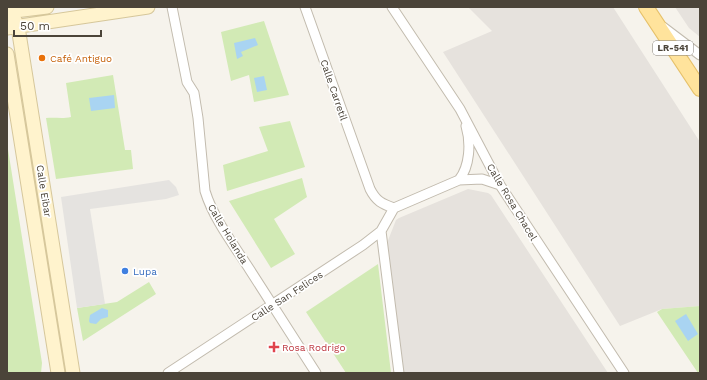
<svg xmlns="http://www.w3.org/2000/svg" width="707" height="380" font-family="'Work Sans',sans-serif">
  <rect width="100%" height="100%" fill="#f6f3ec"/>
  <path fill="#e6e2dd" d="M468,7h145l87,135v164l-38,3 -42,17 -177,-274 49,-21z
    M675,7h25v30l-11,-9z
    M468,189l20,4 3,2 117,178h-205l-16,-130 9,-23 3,-2z"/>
  <path fill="#d2eab5" d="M264,21l25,74 -35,7 -5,-27 -18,6 -10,-49z
    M113,75l12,75h6l2,19 -77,10 -10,-61c9,-1 16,1 25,-1l-5,-34z
    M290,121l15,46 -78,24 -4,-26 45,-14 -9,-24z
    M7,143l35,220 -1,10h-34z
    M302,178l5,19 -33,22 21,35 -24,14 -42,-67z
    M378,264l13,109h-45l-40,-61z
    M149,282l7,12 -73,47 -6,-33 40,-6z
    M700,306v67h-2l-41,-61 5,-3z"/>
  <path fill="#e5e3e0" d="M169,180l7,7 3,8 -13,4 -76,10 15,95 -28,4 -16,-111z"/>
  <path fill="#a9d4f2" d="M255,38l3,7 -17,7 2,4 -6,3 -3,-16z
    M264,76l3,14 -10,2 -3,-14z
    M114,95l1,13 -24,3 -2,-13z
    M102,308l6,2v7l-7,2 -5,5 -6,-1 -1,-2 1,-6z
    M686,314l12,20 -10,7 -13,-20z"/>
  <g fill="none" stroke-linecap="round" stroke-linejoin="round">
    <g stroke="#c2bbae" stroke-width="11">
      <path id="street" d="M172,7l15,75 7,11 4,25 7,73c9,29 29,54 45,79 22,34 44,69 66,103
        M305,7l65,182c6,12 12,15 24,19
        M392,7l68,102 40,76 124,188
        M663,27l37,28
        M459,180c11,-14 12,-37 7,-54
        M381,231l18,142
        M168,373l195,-128 18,-14 13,-23 65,-28 23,-1 18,6"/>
    </g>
    <g stroke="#d6c79b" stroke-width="15">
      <path id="secondary" d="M11,11l7,16 55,346
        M7,12l40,-5
        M7,28l141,-21
        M7,54l51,319"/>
    </g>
    <g stroke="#e6c16a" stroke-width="16">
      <path id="primary" d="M646,7l54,82"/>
    </g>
    <use href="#street" stroke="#fff" stroke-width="9"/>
    <use href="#secondary" stroke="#fff3cd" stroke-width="13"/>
    <use href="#primary" stroke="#ffe39c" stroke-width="14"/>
  </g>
  <circle fill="#e8710a" stroke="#fff" stroke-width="1.5" cx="42" cy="58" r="4"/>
  <circle fill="#3f7fe0" stroke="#fff" stroke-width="1.5" cx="125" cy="271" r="4"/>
  <path fill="#e0444e" stroke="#fff" stroke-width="1.5" d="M272 341h4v4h4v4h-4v4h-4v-4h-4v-4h4z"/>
  <g text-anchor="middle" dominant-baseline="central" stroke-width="3.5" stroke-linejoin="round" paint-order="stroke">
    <rect fill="#fff" stroke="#817c74" stroke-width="1" x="653" y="41" width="40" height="14" rx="3"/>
    <g font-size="9" font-weight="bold" fill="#4b4439">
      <text x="673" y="48">LR-541</text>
    </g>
    <g font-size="10" fill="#c56008" stroke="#fff" text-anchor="start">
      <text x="50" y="58">Café Antiguo</text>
    </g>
    <g font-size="10" fill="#4b4439" stroke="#fff">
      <text transform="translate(334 90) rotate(71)">Calle Carretil</text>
      <text transform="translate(44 191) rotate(81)">Calle Eibar</text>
      <text transform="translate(512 202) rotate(59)">Calle Rosa Chacel</text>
      <text transform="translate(228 234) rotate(59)">Calle Holanda</text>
      <text transform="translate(287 296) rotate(-33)">Calle San Felices</text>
    </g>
    <g font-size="10" fill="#366cbe" stroke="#fff" text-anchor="start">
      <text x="133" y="271">Lupa</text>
    </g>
    <g font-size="10" fill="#be3a42" stroke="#fff" text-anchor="start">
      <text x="282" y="347">Rosa Rodrigo</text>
    </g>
  </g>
  <rect width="707" height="380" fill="none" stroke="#4b4439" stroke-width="16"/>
  <path d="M14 30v6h87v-6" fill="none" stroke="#4b4439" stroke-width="2"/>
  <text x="20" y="30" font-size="12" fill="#4b4439" stroke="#ffffff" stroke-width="3" paint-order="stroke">50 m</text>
</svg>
